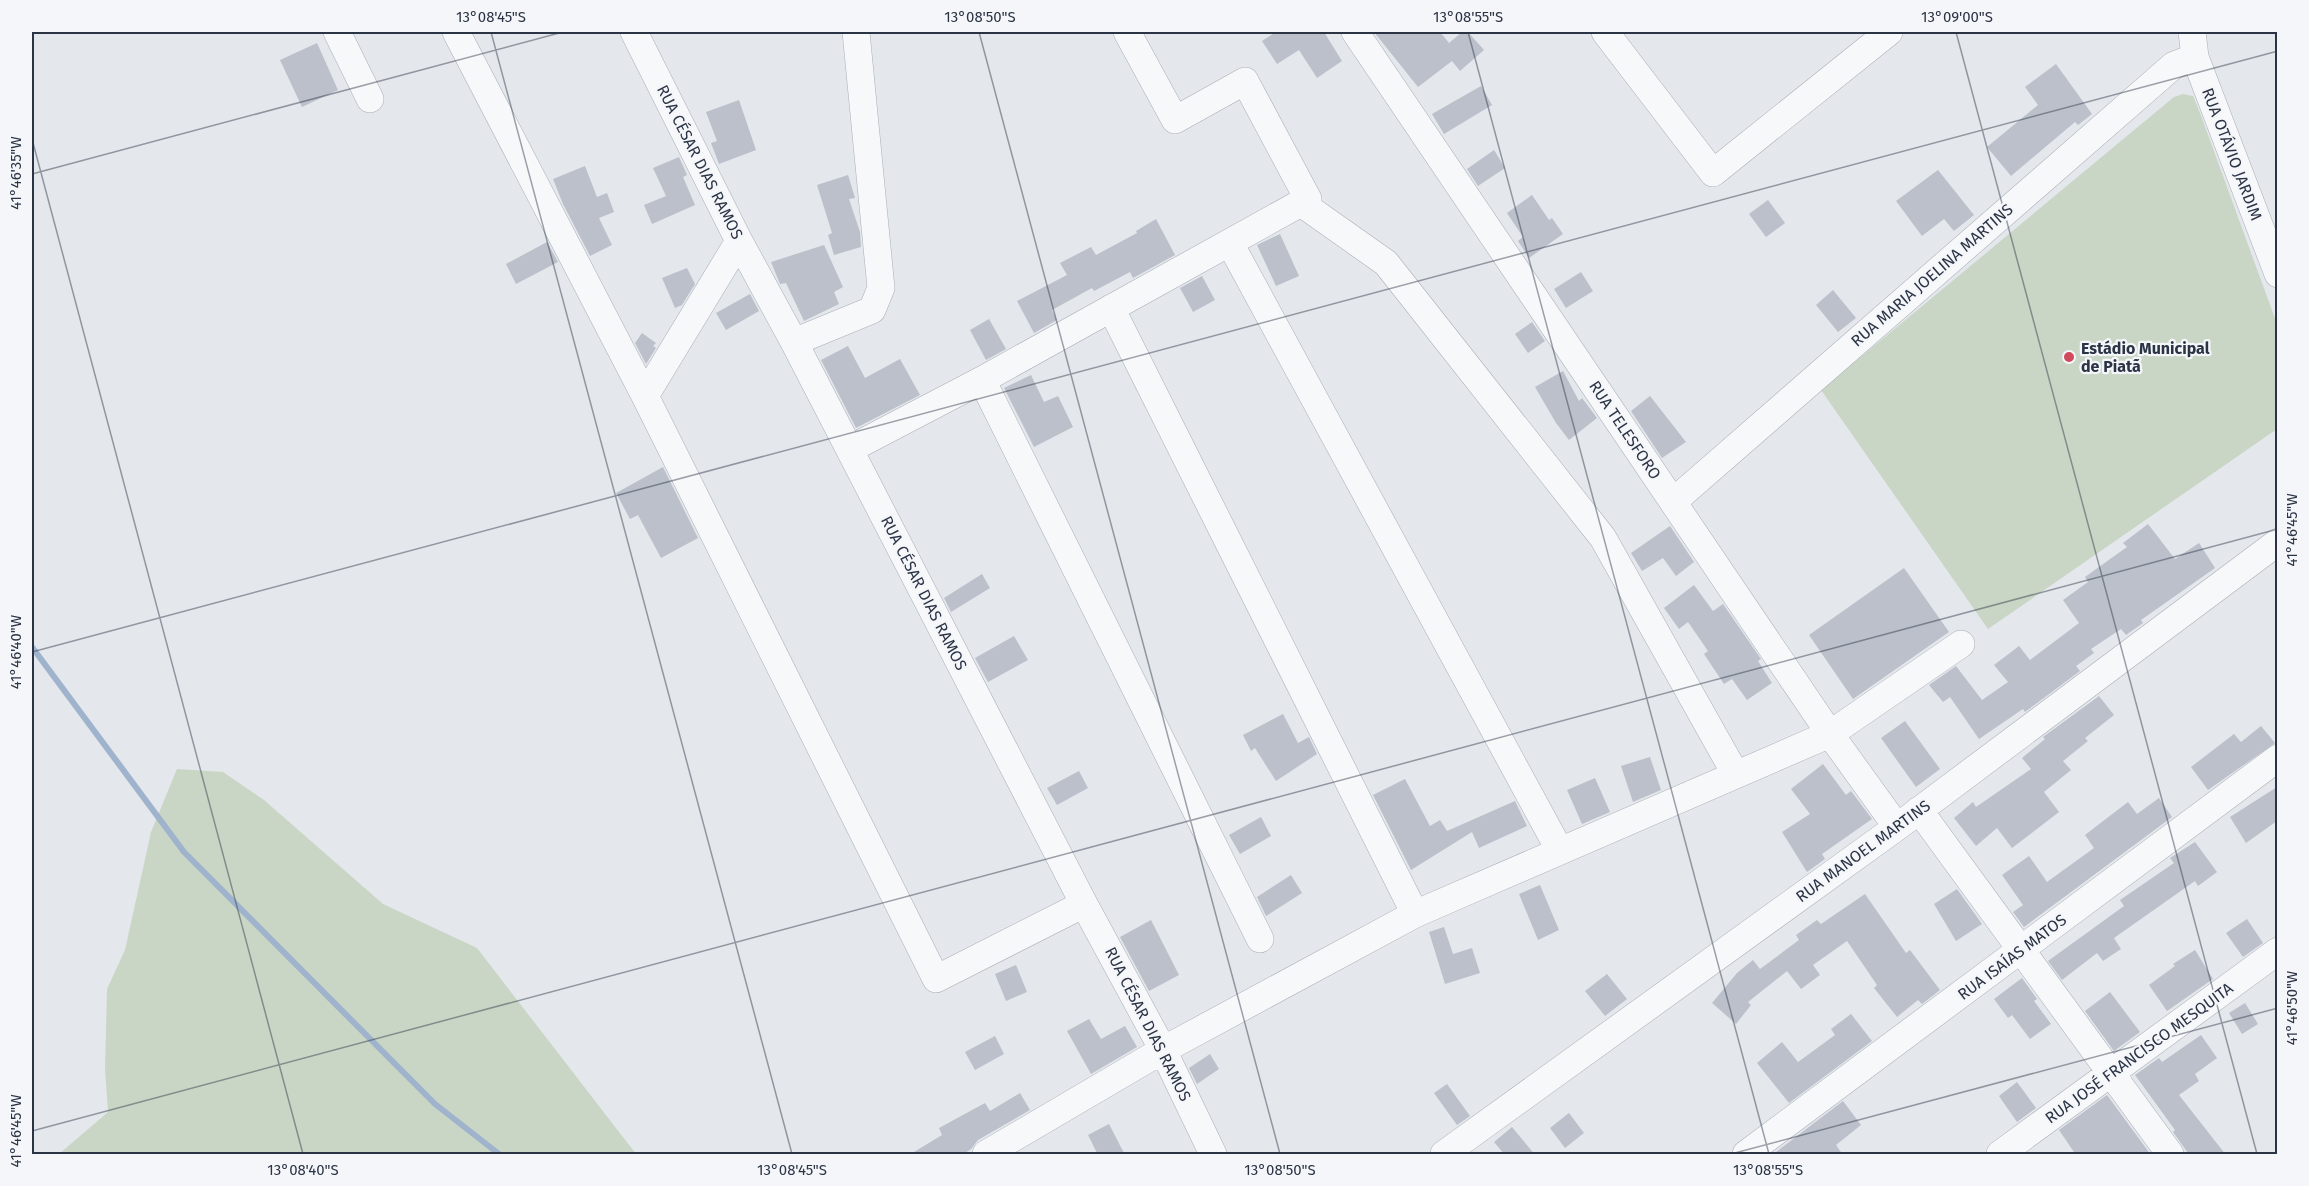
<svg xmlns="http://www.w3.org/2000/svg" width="2309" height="1186" font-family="'Fira Sans',sans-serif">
  <rect width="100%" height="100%" fill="#e4e7ec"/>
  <path fill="#c9d6c5" d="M2183,94l10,2 7,17 77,211v105l-289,200 -167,-239 353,-293z
    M177,769l46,3 41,28 119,104 94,44 159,206h-577l49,-42 -3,-43 2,-80 18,-39 26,-118z"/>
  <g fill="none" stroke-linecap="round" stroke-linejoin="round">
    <path stroke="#9fb4cc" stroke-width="6" d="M32,647l152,205 251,252 64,50"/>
  </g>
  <path fill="#bbc0ca" d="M1276,32h48l18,29 -25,17 -18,-28 -22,14 -15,-23z
    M1374,32h66l9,11 13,-11h6l16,18 -24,21 -8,-10 -34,26z
    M317,43l21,47 -36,17 -22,-47z
    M2056,64l36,50 -14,11 -3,-3 -64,54 -24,-29 51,-42 -13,-18z
    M1481,86l11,19 -48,29 -12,-20z
    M739,100l17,50 -37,14 -8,-21 6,-2 -11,-29z
    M1494,150l11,18 -27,18 -11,-17z
    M679,157l8,18 -4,2 12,28 -43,19 -8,-19 22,-9 -13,-28z
    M585,166l12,31 10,-4 7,19 -15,6 13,27 -22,11 -27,-52 -10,-25z
    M1938,170l36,45 -20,16 -10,-12 -22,17 -26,-35z
    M848,175l7,23 -6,1 11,33 1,15 -27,8 -6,-20 4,-2 -15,-48z
    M1532,195l17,25 3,-2 11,16 -34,24 -11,-17 5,-4 -16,-24z
    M1768,200l17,23 -19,14 -17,-23z
    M1156,219l19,36 -42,23 -3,-6 -36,19 -2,-3 -40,22 5,10 -23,13 -17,-32 50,-26 -7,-12 31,-16 5,8 41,-22 -1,-2z
    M1280,234l19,42 -23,10 -19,-41z
    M547,242l11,20 -42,22 -10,-20z
    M824,245l19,42 -9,5 5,12 -35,17 -18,-38 -6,1 -9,-22z
    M687,268l8,16 -13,21 -7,3 -13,-30z
    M1581,272l12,19 -27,17 -12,-19z
    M1202,276l13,24 -22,12 -13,-24z
    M1833,290l23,28 -18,14 -22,-27z
    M750,294l9,17 -33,19 -10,-17z
    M989,319l17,30 -20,11 -16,-30z
    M1532,322l13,19 -17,12 -13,-19z
    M642,333l14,10 -3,3 3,2 -10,16 -11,-21z
    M848,346l17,32 35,-19 20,36 -64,33 -35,-68z
    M1563,371l16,30 3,-3 15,20 -28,22 -13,-17 -21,-36z
    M1031,375l13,27 14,-6 15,31 -39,20 -30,-59z
    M1650,396l36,46 -24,16 -31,-47z
    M663,467l35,71 -37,20 -23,-43 -8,4 -14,-26z
    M2148,524l27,35 24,-16 16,25 -74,52 2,3 -17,12 -5,-6 -30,20 3,4 -18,13 4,5 -55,41 -2,-3 -44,30 -29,-42 -7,5 -14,-17 27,-19 26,34 26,-18 -14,-17 25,-19 11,14 49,-37 -16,-23 25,-18 -3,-5 42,-30 -4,-4z
    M1670,526l24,36 -18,14 -13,-18 -21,13 -11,-18z
    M1904,568l45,64 -96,67 -44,-64z
    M982,574l8,14 -39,24 -7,-14z
    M1694,585l19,26 10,-7 38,55 -3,2 14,22 -25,17 -15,-21 -8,5 -20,-30 4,-3 -20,-29 -9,7 -15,-21z
    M1014,636l14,24 -40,22 -13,-24z
    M2099,696l15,19 -29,23 3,3 -25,20 8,9 -27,22 15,20 -47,36 -15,-20 -21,18 -22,-28 19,-16 3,5 55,-38 -9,-11 23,-19 -2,-2z
    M1283,714l15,29 11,-6 8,17 -41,27 -21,-33 -4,3 -8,-16z
    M1905,721l35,48 -24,18 -35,-49z
    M2261,726l14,17 -67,47 -17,-23 43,-33 7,8z
    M1650,757l11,33 -28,12 -12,-36z
    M1823,764l23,31 5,-4 21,28 -50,35 3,5 -18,13 -25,-40 28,-18 -19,-25z
    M1079,771l9,17 -31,17 -10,-17z
    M1595,778l15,34 -28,12 -15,-34z
    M1405,779l25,47 10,-6 7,11 68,-30 12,25 -48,22 -7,-16 -61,38 -38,-75z
    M2277,787v34l-31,22 -16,-26z
    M2159,798l13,19 -148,110 -11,-15 10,-7 -21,-30 27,-19 18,26 47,-34 -9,-13 26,-20 17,-13 9,12z
    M1261,817l10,19 -31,18 -11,-19z
    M2195,842l22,30 -19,14 -3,-5 -81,57 7,11 -18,12 -6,-8 -35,27 -14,-19 76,-55 -4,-6 54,-37 -4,-5z
    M1291,875l11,18 -36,23 -9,-19z
    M1540,885l19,45 -21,10 -19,-46z
    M1957,889l25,35 -26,17 -22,-37z
    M1865,894l41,59 4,-3 30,40 -18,14 -4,-4 -21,17 -23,-29 3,-3 -30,-44 -34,24 7,10 -19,14 -14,-18 -39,31 3,3 -15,19 -24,-21 25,-30 16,-13 7,9 39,-29 -3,-5 21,-15 4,4z
    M2247,919l16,24 -20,14 -17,-24z
    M1151,920l28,55 -30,16 -29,-54z
    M1444,927l9,27 19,-6 8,25 -35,11 -16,-52z
    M2195,950l18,29 -46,32 -18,-26 26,-19 -2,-2z
    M1016,965l11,27 -21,9 -11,-27z
    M1607,974l20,25 -22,17 -20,-25z
    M2022,978l15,21 -3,2 17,23 -21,15 -18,-24 -4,3 -14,-19z
    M2110,992l30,40 -26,19 -29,-40z
    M2245,1003l13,21 -16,10 -13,-21z
    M1851,1014l21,27 -83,62 -32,-40 25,-21 16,20 37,-27 -4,-6z
    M1089,1019l12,20 24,-13 12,21 -46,27 -24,-43z
    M2201,1035l16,23 -22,16 4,7 -20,14 47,60h-40l2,-2 -15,-21 2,-2 -40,-55 24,-17 3,4z
    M995,1036l9,18 -29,16 -10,-18z
    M1210,1054l9,15 -22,15 -8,-16z
    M2017,1082l19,26 -19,14 -18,-26z
    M1447,1084l23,32 -13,9 -23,-32z
    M1020,1093l10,17 -52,30 -7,9 -9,6h-53l33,-20 -3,-7 46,-25 5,8z
    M2107,1095l44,60h-75l-17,-25z
    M1843,1101l18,24 -25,20 7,10h-71z
    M1569,1113l15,20 -19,15 -15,-20z
    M1109,1124l16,31h-27l-10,-20z
    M1512,1127l23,28h-30l-11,-13z"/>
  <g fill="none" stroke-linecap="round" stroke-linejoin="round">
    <g stroke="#a9aeb7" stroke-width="28">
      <path id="minor" d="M337,32l33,67
        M456,32l189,364 291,583 148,-75
        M634,32l105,209 55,101 290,562 79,146 50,104
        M1355,32l475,702 67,93
        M1605,32l108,141 176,-141
        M2192,32l3,25 83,217
        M1301,203l85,60 217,275 133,237
        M1232,247l328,604
        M1111,308l304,606
        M794,342l78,-32 9,-22 -25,-256
        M982,380l278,559
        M645,396l94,-155
        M850,449l132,-69 326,-181 -63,-118 -70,39 -48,-88
        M1674,501l500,-436 21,-8
        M1919,810l251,344
        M986,1154l177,-104 252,-136 415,-180 131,-90
        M1444,1154l453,-327 381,-285
        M1746,1154l532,-396
        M2000,1154l278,-203"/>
    </g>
    <use href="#minor" stroke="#f7f8fa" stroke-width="27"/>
  </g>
  <path fill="none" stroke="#2b3445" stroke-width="1.5" stroke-opacity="0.45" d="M491,32l301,1122M979,32l301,1122M1468,32l301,1122M1956,32l301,1122M32,139l271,1015M32,174l531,-142M32,652l2246,-601M32,1131l2246,-602M1731,1154l547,-146"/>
  <circle fill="#d1495b" stroke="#f4f6f9" stroke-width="2" cx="2069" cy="357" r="6"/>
  <g text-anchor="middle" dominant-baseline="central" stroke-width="4.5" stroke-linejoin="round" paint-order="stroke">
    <g font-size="16" fill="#2b3445" stroke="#f4f6f9">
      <text transform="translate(2232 154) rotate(69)">RUA OTÁVIO JARDIM</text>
      <text transform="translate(700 162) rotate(63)">RUA CÉSAR DIAS RAMOS</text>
      <text transform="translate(1932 275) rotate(-41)">RUA MARIA JOELINA MARTINS</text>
      <text transform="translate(1625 430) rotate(56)">RUA TELESFORO</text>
      <text transform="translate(924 593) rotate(63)">RUA CÉSAR DIAS RAMOS</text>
      <text transform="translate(1863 851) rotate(-36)">RUA MANOEL MARTINS</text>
      <text transform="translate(2012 957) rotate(-37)">RUA ISAÍAS MATOS</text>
      <text transform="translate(1148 1024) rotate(63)">RUA CÉSAR DIAS RAMOS</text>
      <text transform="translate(2139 1053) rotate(-36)">RUA JOSÉ FRANCISCO MESQUITA</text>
    </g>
    <g font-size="16" font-weight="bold" fill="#2b3445" stroke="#f4f6f9" text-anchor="start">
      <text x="2081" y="348">Estádio Municipal<tspan x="2081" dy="18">de Piatã</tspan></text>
    </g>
  </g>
  <rect width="2309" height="1186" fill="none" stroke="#f4f6f9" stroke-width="66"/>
  <rect x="33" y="33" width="2243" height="1120" fill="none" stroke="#2b3445" stroke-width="2"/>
  <g font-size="15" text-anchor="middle" fill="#2b3445">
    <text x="491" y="22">13°08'45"S</text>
    <text x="980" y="22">13°08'50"S</text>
    <text x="1468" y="22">13°08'55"S</text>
    <text x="1957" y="22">13°09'00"S</text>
    <text transform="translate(16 173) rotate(-90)" y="5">41°46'35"W</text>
    <text transform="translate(2292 530) rotate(-90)" y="5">41°46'45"W</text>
    <text transform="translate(16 652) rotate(-90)" y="5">41°46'40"W</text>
    <text transform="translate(2292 1008) rotate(-90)" y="5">41°46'50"W</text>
    <text transform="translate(16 1131) rotate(-90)" y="5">41°46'45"W</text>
    <text x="303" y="1175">13°08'40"S</text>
    <text x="792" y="1175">13°08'45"S</text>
    <text x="1280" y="1175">13°08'50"S</text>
    <text x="1768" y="1175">13°08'55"S</text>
  </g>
</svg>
